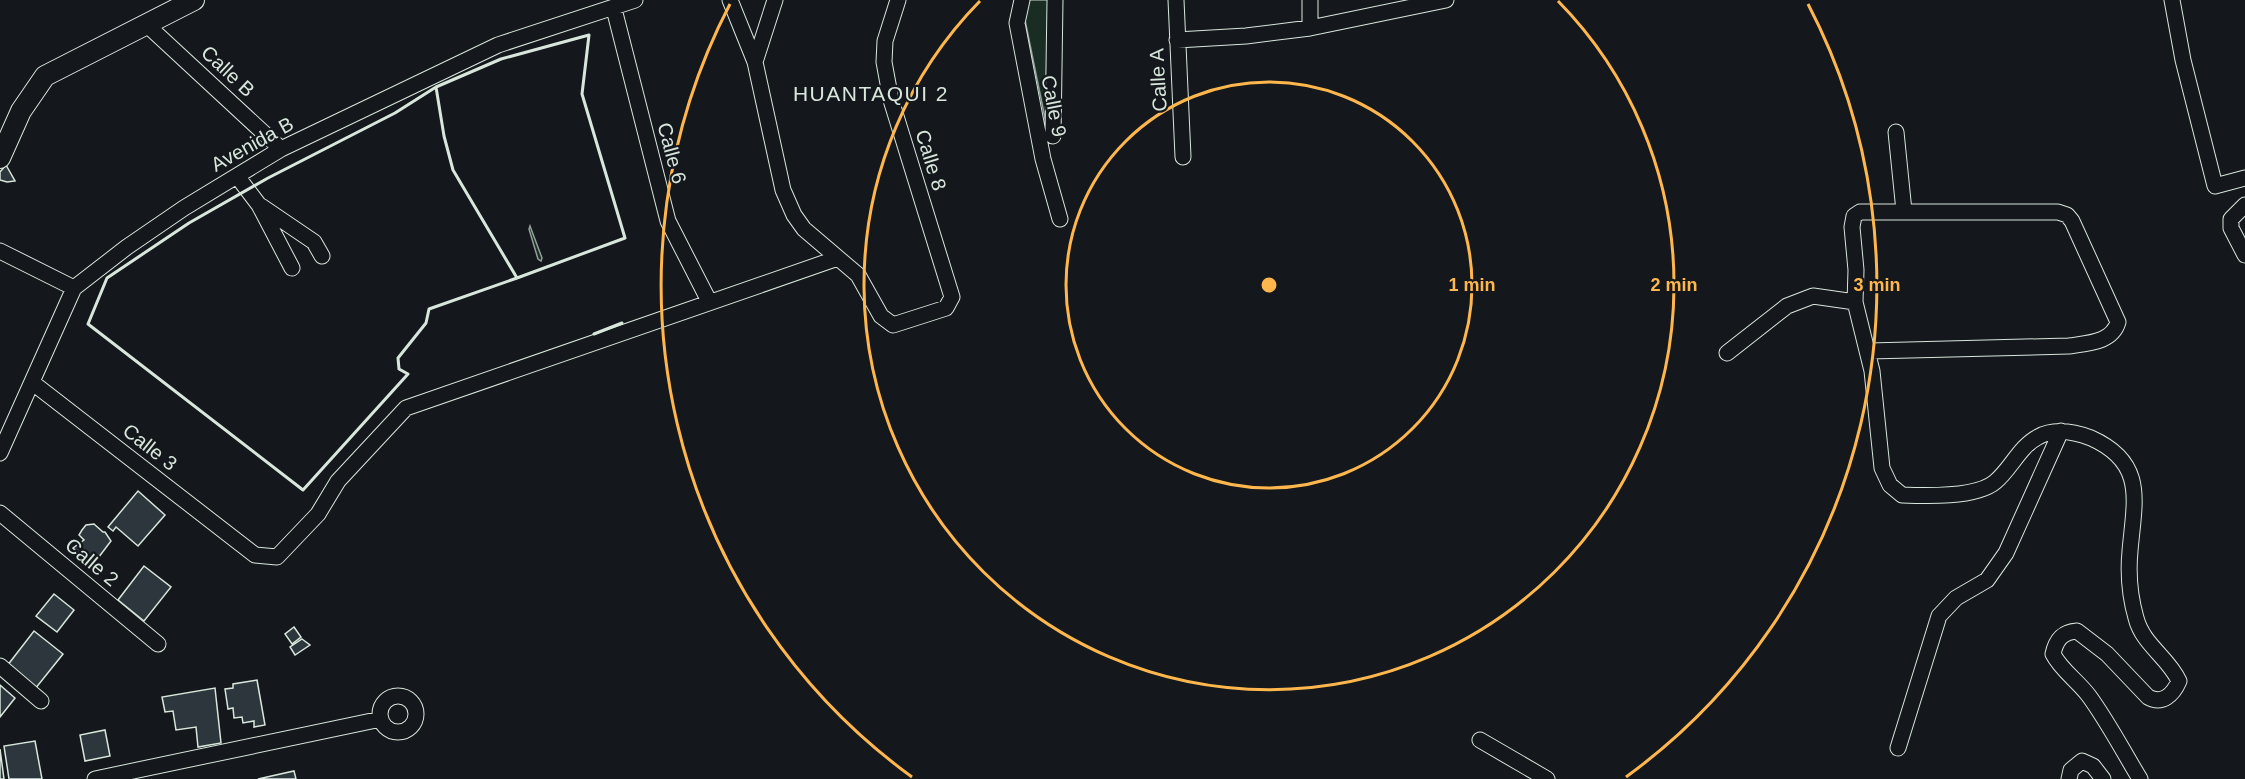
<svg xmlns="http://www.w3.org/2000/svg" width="2245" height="779" font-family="Helvetica,sans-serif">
  <rect width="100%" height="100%" fill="#14181c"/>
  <path fill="#1a2d24" stroke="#939e99" stroke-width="1.5" d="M1029,0h19v133l-23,-113z
    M530,226l12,32 -1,3 -3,-2 -9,-30z"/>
  <path fill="#2c363c" stroke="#d8e6dc" stroke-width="1.5" d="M6,165l9,16 -8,1 -7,-2v-8z
    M138,491l27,24 -27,31 -22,-19 -3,4 -5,-4z
    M94,524l9,8h2l6,9 -16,21 -11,-11 -4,4 -7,-7 11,-8 -5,-5 3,-5 4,-5z
    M144,566l27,21 -27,34 -26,-21z
    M54,594l20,16 -17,22 -21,-16z
    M294,627l7,10 -9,7 -7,-10z
    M34,631l29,23 -28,35 -28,-23z
    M302,639l8,6 -15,10 -5,-8z
    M257,680l8,45 -11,2v-6l-11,2 -1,-6 -8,1 -1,-10 -5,1 -3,-20 8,-1v-4z
    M0,685l15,13 -15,19z
    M215,688l6,55 -23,4 -2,-20 -20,3 -3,-19 -8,1 -3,-15z
    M105,730l5,26 -25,5 -5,-26z
    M35,741l7,38h-33l-5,-33z
    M0,749l4,30h-4z
    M294,771l2,8h-38z"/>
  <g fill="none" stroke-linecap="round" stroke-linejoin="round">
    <g stroke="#d8e6dc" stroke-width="17">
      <path id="minor" d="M730,0l25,62 28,128 11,25 10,14 54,46 23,41 12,9 53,-17 6,-11 -61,-197 -7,-38 1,-21 13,-41
        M1022,0l-5,23 26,136 17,60
        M1176,0l7,157
        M1310,0v28
        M2172,0l11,60 32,126 30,-8
        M614,9l54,212 41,80
        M146,24l135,125
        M1177,40l69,-4 64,-8 136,-28
        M755,62l20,-62
        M1896,132l8,79
        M1053,136l2,-136
        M237,176l22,29 33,63
        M2245,205l-14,14v9l14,27
        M261,206l53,36 8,14
        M0,251l74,37
        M1869,351l200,-5c18,-3 43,-3 49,-24l-46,-101 -5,-6 -9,-3h-198l-6,4 -2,11 4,43 -1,32 17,69 10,97 8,17 12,10c23,1 74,3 93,-13 16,-13 24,-35 43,-45 16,-9 37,-5 53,1 56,25 43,64 39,113 -2,21 0,46 6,67 7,27 32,39 43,63 -6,14 -17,24 -31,16l-41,-43 -30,-23c-15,1 -21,9 -24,23 8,16 25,27 36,42 19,26 34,55 51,83
        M1727,353l60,-47 26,-10 42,6
        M33,383l222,172 22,2 41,-43 20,-33 68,-73 432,-150
        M0,453l74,-165 53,-41 57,-39 97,-59 217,-104 137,-45
        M0,513l158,131
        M0,666l41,35
        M380 714a18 18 0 1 1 36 0a18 18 0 1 1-36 0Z
        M1480,740l67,39
        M1898,748l41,-132 17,-18 31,-18 19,-27 55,-122
        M95,779l286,-60
        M2069,779l2,-9 11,-9 11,5 10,13"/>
    </g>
    <g stroke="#d8e6dc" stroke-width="22">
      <path id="tertiary" d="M0,158l21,-47 24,-35 149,-76"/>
    </g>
    <use href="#minor" stroke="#14181c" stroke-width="15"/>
    <use href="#tertiary" stroke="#14181c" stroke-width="20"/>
    <path stroke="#d8e6dc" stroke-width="3" d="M589,35l-7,59 43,144 -108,40 -64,-108 -9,-34 -8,-49 65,-28z
      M436,87l8,49 9,34 64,108 -88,31 -3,14 -28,35 1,11 9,5 -105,116 -215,-166 19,-46 82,-55 79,-45 127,-65z
      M594,334l28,-11"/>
  </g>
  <g fill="none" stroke="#ffb74d" stroke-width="3">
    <circle cx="1269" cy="285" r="203"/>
    <path d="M1558 1A405 405 0 1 1 980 1"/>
    <path d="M912 777A608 608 0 0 1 730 4M1808 4A608 608 0 0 1 1626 777"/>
  </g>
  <g text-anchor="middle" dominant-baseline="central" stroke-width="4.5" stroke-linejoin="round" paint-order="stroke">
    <g font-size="20" fill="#d8e6dc" stroke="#14181c">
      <text transform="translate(228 71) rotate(43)">Calle B</text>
      <text transform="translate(1158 80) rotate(-93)">Calle A</text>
      <text transform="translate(1054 106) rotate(79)">Calle 9</text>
      <text transform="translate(252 144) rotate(-29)">Avenida B</text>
      <text transform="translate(672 153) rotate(75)">Calle 6</text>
      <text transform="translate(931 160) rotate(73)">Calle 8</text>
      <text transform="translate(150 447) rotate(38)">Calle 3</text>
      <text transform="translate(92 562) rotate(40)">Calle 2</text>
    </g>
    <g font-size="21" letter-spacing="1.5" fill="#d8e6dc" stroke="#14181c">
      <text x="871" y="93">HUANTAQUI 2</text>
    </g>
  </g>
  <circle cx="1269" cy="285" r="9" fill="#ffb74d" stroke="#14181c" stroke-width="3"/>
  <g font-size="18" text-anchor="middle" font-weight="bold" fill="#ffb74d" stroke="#14181c" stroke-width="4.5" stroke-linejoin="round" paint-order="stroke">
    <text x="1472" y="291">1 min</text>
    <text x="1674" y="291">2 min</text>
    <text x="1877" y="291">3 min</text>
  </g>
</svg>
